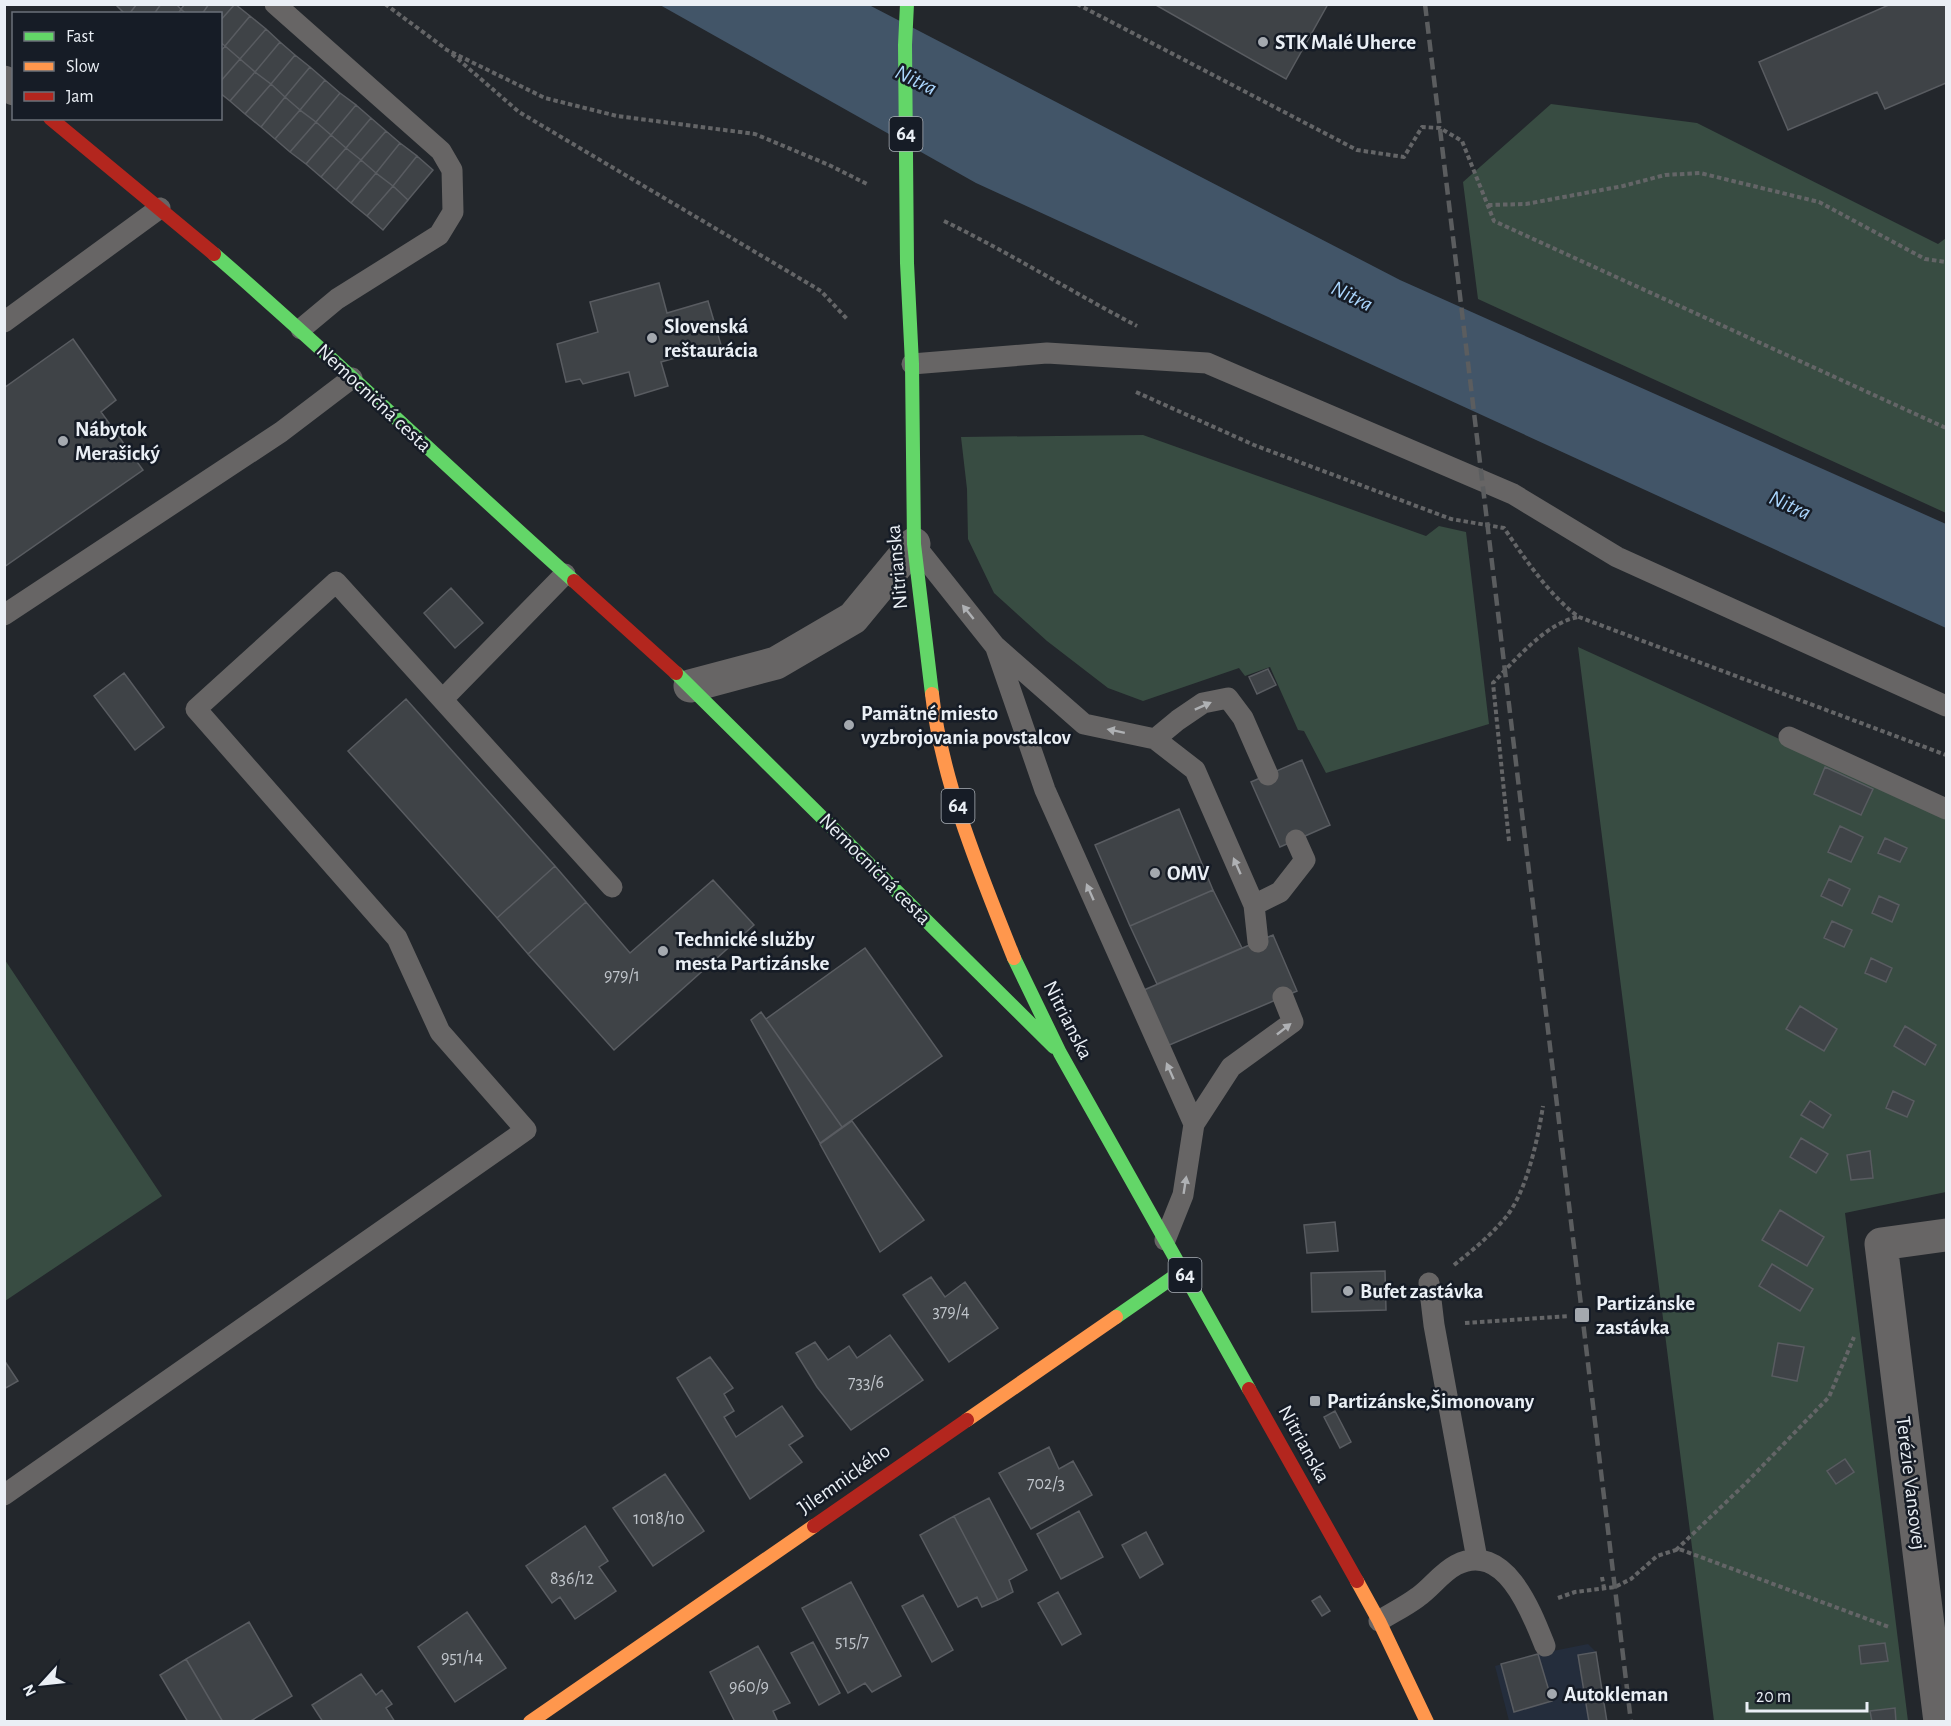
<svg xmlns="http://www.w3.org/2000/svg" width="1951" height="1726" font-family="'Alegreya Sans',sans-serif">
  <rect width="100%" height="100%" fill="#23272c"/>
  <path fill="#242d3c" d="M1588,1644l8,8 11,69h-98l-14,-55 43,-12z"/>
  <path fill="#384c42" d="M1551,104l146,19 241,121 8,-6v275l-468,-214 -15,-117z
    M1143,435l283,101 13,-10 27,6 23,192 -163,49 -22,-42 -6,-1 -28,-63 -25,9 -6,-8 -96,33 -35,-13 -61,-47 -53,-48 -26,-54 -1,-50 -6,-52z
    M1578,647l368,168v377l-101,21 63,508h-194z
    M5,960l157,236 -157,105h-1z"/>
  <path fill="#425568" d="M660,5h209l531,275 546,244v104l-970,-445z"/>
  <path fill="#3f4347" stroke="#595c61" stroke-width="1.5" d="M115,4h22l-8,10h-4z
    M137,4h24l-7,10h-25z
    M161,4h15l5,5 -3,5h-24z
    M185,4h24l-7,10h-16l-5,-5z
    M209,4h26l-15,17v-7h-18z
    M235,4l15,12 -25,30 -5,-4v-21z
    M1154,4h174l-42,75z
    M1891,4h55v79l-61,26 -8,-17 -89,38 -29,-68z
    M250,16l16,13 -26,30 -15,-13z
    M266,29l14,13 -25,30 -15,-13z
    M280,42l15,13 -24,29 -16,-12z
    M225,46l15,13 -20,23v-30z
    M295,55l15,12 -25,30 -14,-13z
    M240,59l15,13 -25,29 -10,-8v-11z
    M310,67l15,13 -25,30 -15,-13z
    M255,72l16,12 -26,30 -15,-13z
    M325,80l15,13 -24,29 -16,-12z
    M271,84l14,13 -24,30 -16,-13z
    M340,93l16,12 -25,30 -15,-13z
    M285,97l15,13 -25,29 -14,-12z
    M356,105l15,13 -25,30 -15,-13z
    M300,110l16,12 -26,30 -15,-13z
    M371,118l15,13 -25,29 -15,-12z
    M316,122l15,13 -25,29 -16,-12z
    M386,131l14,12 -24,30 -15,-13z
    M331,135l15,13 -25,29 -15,-13z
    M400,143l17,13 -24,30 -17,-13z
    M346,148l15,12 -25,30 -15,-13z
    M417,156l16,14 -25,30 -15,-14z
    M361,160l15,13 -25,30 -15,-13z
    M376,173l17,13 -26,30 -16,-13z
    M393,186l15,14 -25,30 -16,-14z
    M659,283l8,30 41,-12 13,44 -60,17 7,24 -33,10 -6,-24 -46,12 -3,-5 -14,3 -9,-38 41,-12 -8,-30z
    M73,339l43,61 -15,12 42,58 -139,97v-179z
    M451,588l32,35 -28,25 -31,-35z
    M1268,669l8,16 -19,9 -8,-17z
    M124,673l40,54 -29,23 -41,-54z
    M406,699l149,167 -58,52 -149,-167z
    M1302,760l28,65 -50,22 -29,-65z
    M1825,767l48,22 -12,26 -47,-21z
    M1179,809l34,81 -83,36 -35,-81z
    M1840,826l23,11 -12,25 -23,-10z
    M1885,838l22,10 -7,14 -22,-9z
    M555,866l31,36 -58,52 -31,-36z
    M1829,879l21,10 -8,17 -21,-10z
    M713,880l41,45 -140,125 -86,-96 58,-52 44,51z
    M1213,890l29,58 -85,36 -27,-58z
    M1879,896l20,9 -7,17 -20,-9z
    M1832,921l20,9 -8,17 -20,-9z
    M1273,935l24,56 -130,55 -23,-56z
    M865,948l77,108 -100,71 -76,-108z
    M1871,958l21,10 -6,14 -21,-9z
    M1800,1006l37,23 -13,22 -38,-22z
    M761,1012l81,115 -22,16 -69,-123z
    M1905,1026l31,19 -11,20 -31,-19z
    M1893,1091l21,10 -7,16 -21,-9z
    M1810,1101l21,14 -8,13 -22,-13z
    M852,1121l72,99 -44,32 -60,-108z
    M1801,1138l27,16 -12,19 -26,-16z
    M1870,1151l3,27 -22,2 -4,-25z
    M1780,1210l44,27 -17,29 -45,-26z
    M1335,1222l3,29 -31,2 -3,-28z
    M1772,1264l41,25 -13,22 -41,-25z
    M1385,1271l1,39 -74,2 -1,-39z
    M931,1277l14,20 20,-15 33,46 -49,34 -46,-67z
    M890,1335l33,45 -72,50 -34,-43 -21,-34 19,-11 13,18 21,-14 8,12z
    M1778,1343l26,4 -7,34 -25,-5z
    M710,1357l23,31 -9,6 10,17 -10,6 12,20 46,-31 21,30 -14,9 13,17 -52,37 -73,-121z
    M4,1360l14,21 -14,8z
    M1335,1411l16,31 -11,6 -16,-31z
    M1049,1447l10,22 14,-8 19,34 -61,34 -32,-56z
    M1845,1459l9,13 -18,12 -9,-13z
    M665,1474l39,57 -51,35 -40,-58z
    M989,1498l38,72 -18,10 4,12 -15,8 -44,-84z
    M1079,1511l24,46 -42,22 -24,-45z
    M954,1516l44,84 -16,7 -5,-10 -19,10 -38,-72z
    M585,1526l23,35 -9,6 17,24 -41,28 -15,-22 -8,6 -26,-37z
    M1146,1532l17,32 -23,14 -18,-33z
    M851,1582l50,94 -29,16 -7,-9 -17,10 -46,-85z
    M1058,1592l23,42 -19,11 -24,-42z
    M923,1595l30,55 -21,12 -30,-56z
    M1320,1596l10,15 -8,5 -10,-15z
    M467,1612l39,56 -51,34 -37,-55z
    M249,1622l43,74 -43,26h-26l-37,-63z
    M813,1642l27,51 -21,12 -28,-52z
    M1885,1643l3,18 -27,3 -2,-18z
    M758,1646l32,57 -17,8 5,11h-43l-25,-50z
    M1596,1652l11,70h-18l-11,-67z
    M1538,1654l14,47 -38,11 -13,-48z
    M186,1659l37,63h-35l-28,-47z
    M361,1674l15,21 6,-5 10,14 -6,4 9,14h-72l-11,-17z
    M1895,1708l1,14h-24l-2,-11z"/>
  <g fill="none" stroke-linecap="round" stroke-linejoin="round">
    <path stroke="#646567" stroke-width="4" stroke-dasharray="4.5 3" stroke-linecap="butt" d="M385,4l61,45
      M1077,4l280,146 47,7 18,-30 18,1 22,13 32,80 452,207
      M445,49l100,49 72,18 138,18 74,31 40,20
      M452,54l67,58 302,179 27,29
      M1488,205l38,-1 97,-18 42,-11 35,-2 119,29 106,57 21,3
      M944,221c66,32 128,71 193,105
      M1136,392l118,53 197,74 53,9c19,28 47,70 75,89l367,138
      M1509,841l-16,-158c21,-22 55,-62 86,-66
      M1454,1265c19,-15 37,-30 52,-48 21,-26 32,-79 37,-111
      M1465,1323l104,-7
      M1676,1550l68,-65 85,-88 25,-60
      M1602,1577l2,11
      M1558,1598l17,-6 40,-5 16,-8 26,-23 22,-7 210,78"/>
    <path stroke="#676565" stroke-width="21" d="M275,4l166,147 11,19 1,42 -14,23 -102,64 -36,30
      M4,322l156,-114
      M912,364l135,-11 160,10 306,131 104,63 329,149
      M917,548l78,98 89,78 71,15 40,31 59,135 4,37
      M4,615l277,-183 71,-54
      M996,648l49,142 149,334
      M443,699l122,-125
      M1789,737l157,72
      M1155,739l23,-19 25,-17 25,-5 15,20 25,57
      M1254,905l26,-13 25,-32 -9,-20
      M1165,1240l18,-45 11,-71 37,-57 62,-45 -10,-25
      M1429,1283l5,42 43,234
      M4,1495l522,-365 -86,-98 -43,-94 -201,-229 140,-127 276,305
      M1379,1621c13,-8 27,-15 39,-24 14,-10 23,-24 38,-32 49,-25 76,48 89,81"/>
    <path stroke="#676565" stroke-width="33" d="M4,82l10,7
      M690,686l86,-23 77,-45 61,-74
      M1940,1722l-59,-478 65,-9"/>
    <path stroke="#63d668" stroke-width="14" d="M907,4l-2,41 2,218 5,101 2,180 18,150
      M214,254c123,106 239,219 360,327
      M676,673l378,374
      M1014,958l46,95 189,336
      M1116,1317l66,-46"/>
    <path stroke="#ff974d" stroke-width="14" d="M932,694c10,89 49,181 82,264
      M967,1420l149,-103
      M1357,1581l22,40 48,101
      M530,1722l284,-196"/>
    <path stroke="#b3261e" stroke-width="14" d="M50,118l164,136
      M574,581l102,92
      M1249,1389l108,192
      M814,1526l153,-106"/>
    <path stroke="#5b5d5f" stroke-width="4.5" stroke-dasharray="12 6" stroke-linecap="butt" d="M1425,4l206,1718"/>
  </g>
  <defs><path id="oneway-solid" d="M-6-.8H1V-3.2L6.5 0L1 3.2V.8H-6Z" transform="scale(1.5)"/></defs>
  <g fill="#afb1b4">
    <use href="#oneway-solid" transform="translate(968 612) rotate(-129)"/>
    <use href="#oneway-solid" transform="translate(1203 706) rotate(-24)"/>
    <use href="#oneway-solid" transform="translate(1116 731) rotate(-168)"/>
    <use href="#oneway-solid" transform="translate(1237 866) rotate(-114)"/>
    <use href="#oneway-solid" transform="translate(1090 892) rotate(-114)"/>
    <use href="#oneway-solid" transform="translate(1284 1029) rotate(-38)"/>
    <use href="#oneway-solid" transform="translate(1170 1071) rotate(-114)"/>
    <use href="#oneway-solid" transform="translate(1185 1185) rotate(-81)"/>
  </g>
  <g fill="#a4a9af" stroke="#161c26" stroke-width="2">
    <circle cx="1263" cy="42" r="6"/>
    <circle cx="652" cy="338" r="6"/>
    <circle cx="63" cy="441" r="6"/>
    <circle cx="849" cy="725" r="6"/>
    <circle cx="1155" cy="873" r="6"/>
    <circle cx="663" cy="951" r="6"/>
    <circle cx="1348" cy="1291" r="6"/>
    <rect x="1574" y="1307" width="16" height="16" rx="3"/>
    <rect x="1309" y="1395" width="12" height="12" rx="3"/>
    <circle cx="1552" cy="1694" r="6"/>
  </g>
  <g text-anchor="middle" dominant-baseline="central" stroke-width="5" stroke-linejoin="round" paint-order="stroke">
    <g font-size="18" fill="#bfc4ca">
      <text x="622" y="976">979/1</text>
      <text x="951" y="1312">379/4</text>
      <text x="866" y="1383">733/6</text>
      <text x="1046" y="1484">702/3</text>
      <text x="659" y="1519">1018/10</text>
      <text x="572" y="1579">836/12</text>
      <text x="852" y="1642">515/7</text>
      <text x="462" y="1658">951/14</text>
      <text x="749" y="1687">960/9</text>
    </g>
    <g fill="#161c26" stroke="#aab0b7" stroke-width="1.5">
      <rect x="889.5" y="117" width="33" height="34" rx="4.5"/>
      <rect x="941.5" y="789" width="33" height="34" rx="4.5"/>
      <rect x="1168.5" y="1258" width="33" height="34" rx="4.5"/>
    </g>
    <g font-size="20" font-weight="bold" fill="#eaeff5">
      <text x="906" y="134">64</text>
      <text x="958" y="806">64</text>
      <text x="1185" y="1275">64</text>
    </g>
    <g font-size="21" font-weight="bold" fill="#eaeff5" stroke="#161c26" text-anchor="start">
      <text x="1275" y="42">STK Malé Uherce</text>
      <text x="664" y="326">Slovenská<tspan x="664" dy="24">reštaurácia</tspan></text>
      <text x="75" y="429">Nábytok<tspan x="75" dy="24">Merašický</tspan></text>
      <text x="861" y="713">Pamätné miesto<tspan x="861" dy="24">vyzbrojovania povstalcov</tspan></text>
      <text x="1167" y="873">OMV</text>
      <text x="675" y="939">Technické služby<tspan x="675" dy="24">mesta Partizánske</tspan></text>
      <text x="1360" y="1291">Bufet zastávka</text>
      <text x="1596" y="1303">Partizánske<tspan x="1596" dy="24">zastávka</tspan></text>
      <text x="1327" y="1401">Partizánske,Šimonovany</text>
      <text x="1564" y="1694">Autokleman</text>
    </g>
    <g font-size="21" fill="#eaeff5" stroke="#161c26">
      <text transform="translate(374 398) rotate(43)">Nemocničná cesta</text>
      <text transform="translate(897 567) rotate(-95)">Nitrianska</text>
      <text transform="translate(875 869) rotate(45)">Nemocničná cesta</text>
      <text transform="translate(1068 1020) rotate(63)">Nitrianska</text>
      <text transform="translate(1304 1444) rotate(61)">Nitrianska</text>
      <text transform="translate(844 1479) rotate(-35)">Jilemnického</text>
      <text transform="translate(1911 1483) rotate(83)">Terézie Vansovej</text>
    </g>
    <g font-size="22" font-style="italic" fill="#aad5fc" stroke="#161c26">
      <text transform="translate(916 80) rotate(26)">Nitra</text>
      <text transform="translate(1352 296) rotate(26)">Nitra</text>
      <text transform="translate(1790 505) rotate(24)">Nitra</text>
    </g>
  </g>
  <rect width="1951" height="1726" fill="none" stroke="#eaeff5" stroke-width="12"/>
  <rect x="12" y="12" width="210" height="108" fill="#161c26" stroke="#6b7079" stroke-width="1.5"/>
  <rect x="24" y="32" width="30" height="9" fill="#63d668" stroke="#6b7079" stroke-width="1.5"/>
  <text x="66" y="42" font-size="18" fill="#eaeff5">Fast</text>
  <rect x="24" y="62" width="30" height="9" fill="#ff974d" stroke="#6b7079" stroke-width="1.5"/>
  <text x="66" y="72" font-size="18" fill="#eaeff5">Slow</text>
  <rect x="24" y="92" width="30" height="9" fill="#b3261e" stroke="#6b7079" stroke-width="1.5"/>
  <text x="66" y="102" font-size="18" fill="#eaeff5">Jam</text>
  <g transform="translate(42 1684) rotate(243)" stroke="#161c26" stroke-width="4.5" paint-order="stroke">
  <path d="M0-4.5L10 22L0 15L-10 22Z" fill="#eaeff5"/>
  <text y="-9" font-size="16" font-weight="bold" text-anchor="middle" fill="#eaeff5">N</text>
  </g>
  <path d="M1747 1702v9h120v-9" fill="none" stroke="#eaeff5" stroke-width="3"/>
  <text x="1756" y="1702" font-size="18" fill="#eaeff5" stroke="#161c26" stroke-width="4.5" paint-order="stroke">20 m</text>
</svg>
